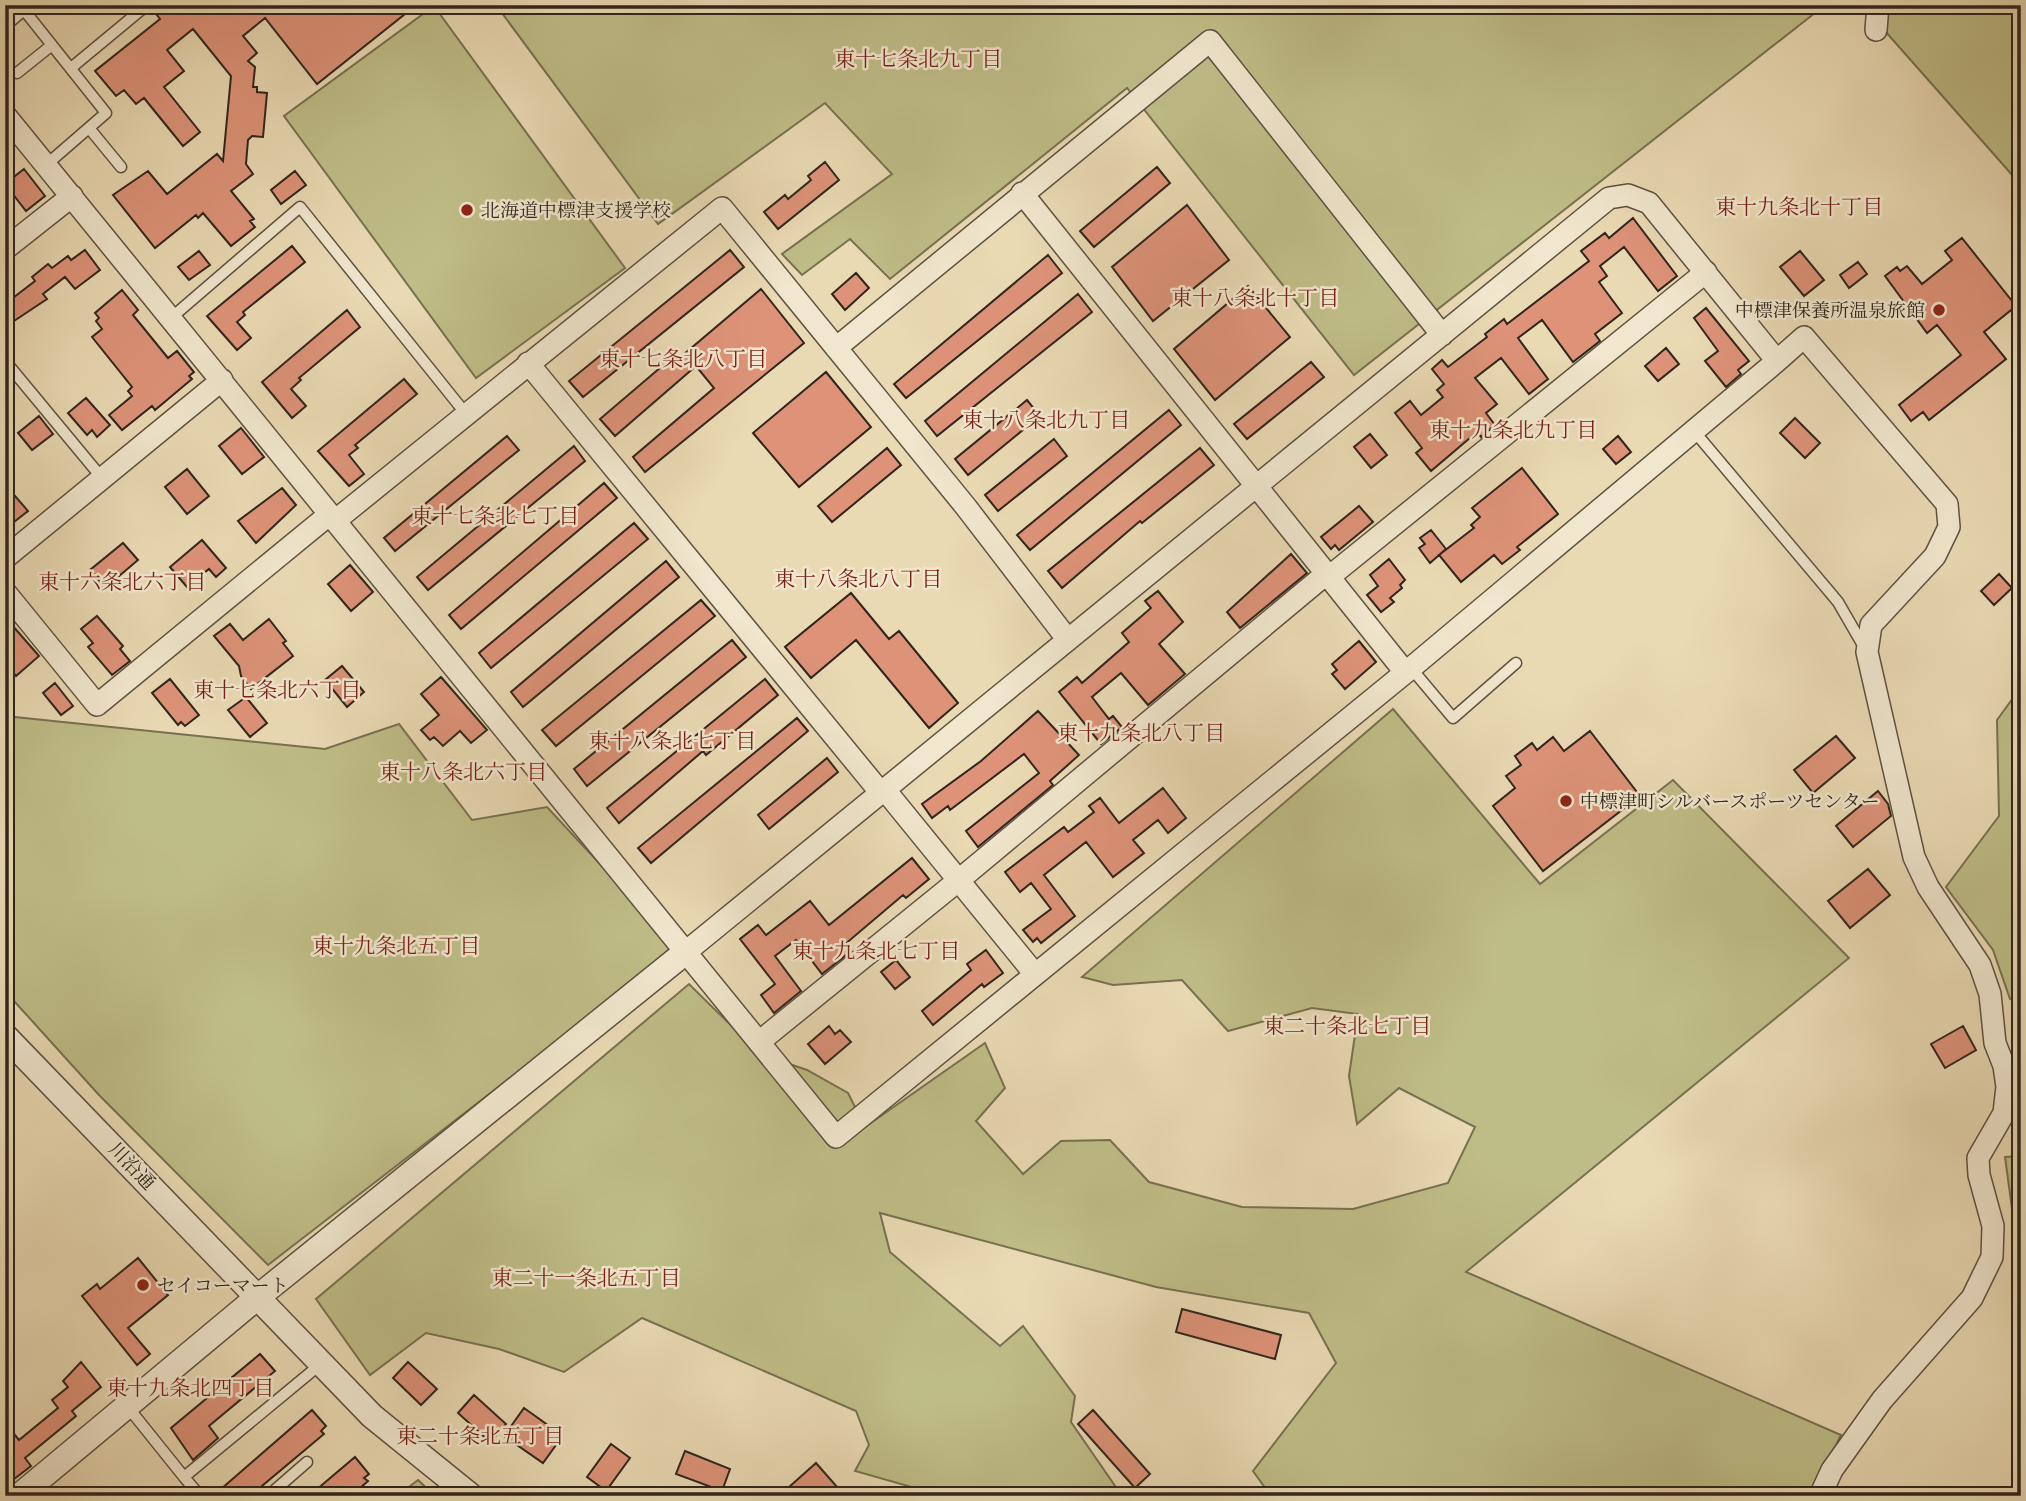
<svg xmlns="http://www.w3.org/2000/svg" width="2026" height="1501" font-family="'Libre Caslon Text','Noto Serif JP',serif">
  <rect width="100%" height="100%" fill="#eadab4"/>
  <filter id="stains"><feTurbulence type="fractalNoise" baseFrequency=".00286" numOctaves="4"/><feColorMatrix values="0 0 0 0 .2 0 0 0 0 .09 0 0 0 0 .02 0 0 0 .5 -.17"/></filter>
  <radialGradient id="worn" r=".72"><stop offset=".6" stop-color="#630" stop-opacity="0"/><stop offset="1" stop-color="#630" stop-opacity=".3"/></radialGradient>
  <path fill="#bfbd87" stroke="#777152" stroke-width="2" d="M496,5h1329l-471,370 -227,-287 -237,191 -40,-40 -48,36 -20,-21 110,-80 -67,-71 -167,121z
    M1862,5h159v180z
    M434,6l191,262 -149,110 -192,-262z
    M2021,687v305l-11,7 -17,-49 -47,-63 53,-71 -2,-96z
    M1393,709l147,175 133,-104 176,178 -383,314 375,163 -30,61h-540l-18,-25 83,-108 -27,-50 -153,-26 -276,-74 10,39 110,94 23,-20 52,70 -4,26 51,74h-179l-88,-25 14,-26 -13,-34 -214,-93 -78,54 -65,-23 -73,-16 -56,42 -54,-76 373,-315 71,70 47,16 41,23 17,34 120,-84 20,45 -29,33 47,53 38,-33 49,-1 39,42 93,25 111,2 95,-26 27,-56 -76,-39 -42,36 -8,-48 9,-62 -46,-6 -84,23 -46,-51 -69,5 -31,-8z
    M5,716l320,33 74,-25 73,96 75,-13 131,141 -410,317 -169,-170 -94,-104z
    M2021,1156v90h-4l-12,-89z
    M418,1480l17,16h-38z"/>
  <path fill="#de9379" stroke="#2f251d" stroke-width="2" d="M155,5h243l7,9 -88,70 -52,-66 -22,18 14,17 -9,8 7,6 -2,20h4v5l10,1 -4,44 -11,-1 -4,4 -2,24 7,10 -22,17 23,28 -4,2 5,6 -24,19 -28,-33 -5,5 -2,-3 -41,33 -42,-53 35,-24 19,23 50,-40 6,7 8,-85 -38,-47 -26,21 17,21 -20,16 36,45 -17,14 -39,-48 -8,6 -12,-14 -8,6 -21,-25 65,-52 -7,-9z
    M825,162l14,18 -61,49 -14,-17 21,-17 3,4 23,-19 -3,-4z
    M1157,167l13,16 -76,64 -14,-16z
    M24,169l21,27 -19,15 -21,-27z
    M295,171l11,14 -25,19 -10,-14z
    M1187,205l42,55 -76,61 -41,-54z
    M1633,218l44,58 -19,15 -34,-44 -24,19 7,10 -8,6 23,31 -27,21 5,7 -27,21 -31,-42 -24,18 30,41 -19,15 -28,-36 -26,20 22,26 -11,9 9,12 -14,12 -4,-5 -46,39 -15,-18 6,-5 -27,-35 15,-12 11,14 22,-18 -6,-7 7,-6 -12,-15 10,-9 6,7 39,-30 -2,-3 19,-15 3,5 82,-63 -8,-10 24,-18 4,5z
    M1962,238l54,68 -32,26 22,27 -77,61 -6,-8 -12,9 -12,-16 62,-50 -24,-30 -10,8 -42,-57 12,-9 3,4 7,-5 15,18 30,-24 -7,-9z
    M292,246l13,16 -62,50 2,3 -8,7 14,16 -14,12 -30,-34z
    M85,250l15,20 -25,19 -10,-12 -22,17 4,5 -42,28v-23l30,-23 -3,-4 16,-13 4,4 16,-12 3,4z
    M730,250l14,17 -161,130 -14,-16z
    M199,251l11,14 -21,15 -11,-13z
    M1800,251l24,29 -20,16 -24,-29z
    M1048,255l14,18 -156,125 -12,-14z
    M1858,262l9,12 -18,14 -9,-13z
    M856,273l13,15 -24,22 -13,-16z
    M1248,286l42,51 -75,63 -41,-51z
    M761,289l43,54 -159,129 -12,-15 81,-69 -18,-22 -81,70 -15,-17 74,-63 3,4z
    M122,290l16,20 -5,5 35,43 9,-7 17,21 -5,4 3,3 -37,31 -3,-4 -30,24 -13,-15 23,-19 -4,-5 4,-4 -40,-50 10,-8 -6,-8 3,-3 -4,-5z
    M1078,294l14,18 -155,124 -12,-15z
    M1706,308l43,53 -11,9 3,4 -15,13 -21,-26 13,-10 -24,-33z
    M347,310l13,17 -61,51 2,2 -10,9 15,17 -14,12 -30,-36z
    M1666,348l13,16 -21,17 -13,-15z
    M1311,362l13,15 -77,62 -13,-15z
    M826,372l45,55 -72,60 -46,-54z
    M404,379l13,15 -62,51 3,3 -9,7 15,19 -15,12 -31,-35z
    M86,398l24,27 -13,12 -5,-7 -5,5 -19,-22z
    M1027,400l13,16 -72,59 -13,-16z
    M1169,410l12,15 -151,125 -13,-15z
    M39,416l14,18 -21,16 -14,-17z
    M1795,418l25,25 -15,15 -25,-25z
    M241,428l23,29 -22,17 -23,-28z
    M1370,434l17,21 -16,13 -17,-21z
    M507,436l12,14 -124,101 -11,-13z
    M1618,436l13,16 -15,12 -13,-15z
    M1054,439l13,17 -69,55 -13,-16z
    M574,446l11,15 -157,129 -11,-13z
    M887,448l14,17 -69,57 -14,-16z
    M1200,448l14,17 -72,58 -2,-2 -78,67 -14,-17z
    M1522,468l36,46 -41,33 3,3 -18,14 -8,-9 -33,27 -22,-27 35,-27 -3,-3 9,-8 -8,-9z
    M187,469l22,27 -22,18 -22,-27z
    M604,483l13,15 -156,131 -12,-14z
    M282,488l14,17 -40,38 -18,-22z
    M15,496l13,15 -23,18v-25z
    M1359,506l14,16 -34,28 -4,-5 -4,4 -10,-12z
    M634,523l14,16 -157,129 -12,-15z
    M1431,530l15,19 -16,14 -11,-15 6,-4 -5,-6z
    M202,540l24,28 -10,9 -7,-8 -22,18 -17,-20z
    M123,543l15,17 -33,28 -15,-18z
    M1291,554l16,19 -67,55 -13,-16z
    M1389,559l16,21 -5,5 2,3 -12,10 4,4 -13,10 -14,-17 11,-9 -8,-11z
    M666,561l13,16 -156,130 -12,-15z
    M350,565l23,27 -22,19 -23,-27z
    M1999,574l13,14 -18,17 -13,-14z
    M1158,591l25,31 -24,22 26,30 -37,31 -27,-32 -29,24 17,22 4,-3 9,11 -21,17 -42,-52 18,-15 5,6 47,-41 -7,-9 29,-25 -6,-7z
    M851,593l38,46 10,-8 59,72 -29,25 -73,-88 -45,38 -26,-31z
    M701,600l14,16 -159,130 -14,-16z
    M97,616l26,30 -3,3 10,12 -18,14 -24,-28 5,-4 -12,-14z
    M5,617l34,39 -23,20 -11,-13v-12l6,-5 -6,-6z
    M269,619l17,22 -3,2 10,13 -42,33 -10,-13 -2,-10 -25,-30 16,-12 13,16z
    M732,640l14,17 -159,129 -13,-17z
    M1359,641l17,21 -31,27 -13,-15 5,-4 -5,-6z
    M342,666l22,26 -17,15 -22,-27z
    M441,677l46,53 -16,13 -11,-12 -17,15 -9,-9 -4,3 -9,-10 18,-15 -18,-21z
    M170,679l29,36 -14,11 -4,-4 -3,3 -26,-32z
    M765,679l13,16 -72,60 -3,-4 -84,72 -12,-15z
    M55,683l18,23 -12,9 -18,-22z
    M246,697l21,26 -17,14 -22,-27z
    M1038,711l41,44 -29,26 3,4 -75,62 -12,-16 73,-58 -15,-19 -74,56 -2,-4 -16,12 -10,-14 59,-43z
    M797,718l11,13 -157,132 -13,-15z
    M1590,731l50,65 -97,75 -50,-65 22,-18 -9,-12 15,-11 -6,-9 17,-13 5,7 16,-13 11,14z
    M1836,736l19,22 -42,35 -19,-23z
    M827,758l11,14 -69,57 -11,-14z
    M1163,788l23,30 -18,15 -10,-13 -25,20 11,13 -31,24 -27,-35 -42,33 31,41 -34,27 -4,-5 -4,4 -10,-12 28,-21 -20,-26 -11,9 -15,-20 59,-45 4,5 26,-20 -5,-6 11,-8 19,25z
    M1878,791l10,13 3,12 -38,31 -17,-21z
    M912,858l17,21 -23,19 -3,-3 -59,50 6,7 -28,22 -26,-34 -21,16 26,35 -27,22 -13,-18 14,-11 -35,-45 18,-14 8,10 44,-34 19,24z
    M1868,869l22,26 -40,33 -22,-27z
    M986,950l17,23 -19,14 -2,-3 -49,41 -11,-14 49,-41 -4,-6z
    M896,960l14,17 -15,12 -14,-17z
    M829,1026l6,8 5,-4 11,12 -26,22 -17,-20z
    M1963,1026l13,24 -31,18 -14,-24z
    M138,1258l30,37 -40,33 22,26 -13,11 -55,-69 15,-12 3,5z
    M1182,1309l99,26 -6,24 -99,-27z
    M260,1354l15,17 -66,55 9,12 -25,22 -22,-32z
    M81,1362l20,25 -29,24 4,5 -51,42 6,8 -26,20v-63l14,17 39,-32 -6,-8 16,-13 -5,-6z
    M408,1362l29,27 -16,16 -28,-27z
    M474,1395l32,29 -16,18 -32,-29z
    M524,1408l35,25 -7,9 4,3 -13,18 -39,-27z
    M312,1410l14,16 -5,5 3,3 -74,62h-37z
    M1093,1410l57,64 -15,14 -57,-64z
    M611,1444l19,14 -24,33 -19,-14z
    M685,1451l45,18 -8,22 -46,-17z
    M355,1457l14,17 -5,4 4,3 -17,15h-42z
    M816,1463l29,33h-66z"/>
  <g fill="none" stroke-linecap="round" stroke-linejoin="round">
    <g stroke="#5e5243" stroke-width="13">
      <path id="service" d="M5,26l19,-16 82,103 -60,52
        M71,68l76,-63
        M17,73l35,-28
        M89,128l32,39
        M171,318l129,-111 162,202
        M5,361l97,117
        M1694,431l144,171 26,45
        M1411,668l42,50 63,-55
        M127,1406l57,71 138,-114
        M184,1477l16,19
        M268,1496l39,-34"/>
    </g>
    <g stroke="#5e5243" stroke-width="24">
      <path id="minor" d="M1876,30l2,-25
        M5,115l831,1022 575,-469 366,-307 -128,-158 -21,-8 -19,3 -922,753
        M1022,193l383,479
        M5,249l67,-53
        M836,348l374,-307 232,294
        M1777,361l27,-24 143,167 2,23 -14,29 -64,69 -4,27 47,205 14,30 52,78 10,29 5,49 9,23 3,21 -3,26 -26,45 1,17 14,51 -1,31 -20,41 -90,102 -50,70 -12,26
        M528,363l353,430
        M336,520l386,-312 244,299 102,133
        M5,558l217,-178
        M1329,577l377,-305
        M5,592l92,113 233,-191
        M885,790l149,183
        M759,1042l200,-162 367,-306"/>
    </g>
    <g stroke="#5e5243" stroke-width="27">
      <path id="tertiary" d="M5,1036l367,380 99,80
        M19,1496l240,-200 428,-345"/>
    </g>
    <use href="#service" stroke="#f1e7ce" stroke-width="10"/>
    <use href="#minor" stroke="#f1e7ce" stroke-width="21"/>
    <use href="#tertiary" stroke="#f1e7ce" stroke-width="24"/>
  </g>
  <g fill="#8f2418" stroke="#f1e7ce" stroke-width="2.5">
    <circle cx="467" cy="210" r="7"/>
    <circle cx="1939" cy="310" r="7"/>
    <circle cx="1566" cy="801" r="7"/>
    <circle cx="143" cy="1285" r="7"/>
  </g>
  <g text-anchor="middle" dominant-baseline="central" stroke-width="5" stroke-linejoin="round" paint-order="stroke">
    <g font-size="19" fill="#2f251d" stroke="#f1e7ce" text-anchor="start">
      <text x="481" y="210">北海道中標津支援学校</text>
      <text x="1925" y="310" text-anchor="end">中標津保養所温泉旅館</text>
      <text x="1580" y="801">中標津町シルバースポーツセンター</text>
      <text x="157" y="1285">セイコーマート</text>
    </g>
    <g font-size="19" fill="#2f251d" stroke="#f1e7ce">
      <text transform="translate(132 1166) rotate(46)">川沿通</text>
    </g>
    <g font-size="21" fill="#7a1f14" stroke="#f1e7ce">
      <text x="918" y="58">東十七条北九丁目</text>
      <text x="1799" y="206">東十九条北十丁目</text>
      <text x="1255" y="297">東十八条北十丁目</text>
      <text x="683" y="358">東十七条北八丁目</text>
      <text x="1046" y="419">東十八条北九丁目</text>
      <text x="1513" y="429">東十九条北九丁目</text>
      <text x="495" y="515">東十七条北七丁目</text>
      <text x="858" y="578">東十八条北八丁目</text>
      <text x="122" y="581">東十六条北六丁目</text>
      <text x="277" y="689">東十七条北六丁目</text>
      <text x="1141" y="732">東十九条北八丁目</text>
      <text x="672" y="740">東十八条北七丁目</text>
      <text x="463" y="771">東十八条北六丁目</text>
      <text x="396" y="945">東十九条北五丁目</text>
      <text x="876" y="950">東十九条北七丁目</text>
      <text x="1347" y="1025">東二十条北七丁目</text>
      <text x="586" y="1277">東二十一条北五丁目</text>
      <text x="190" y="1387">東十九条北四丁目</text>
      <text x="480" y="1435">東二十条北五丁目</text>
    </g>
  </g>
  <rect width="2026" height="1501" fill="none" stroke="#eadab4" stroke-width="28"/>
  <rect x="7" y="7" width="2012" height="1487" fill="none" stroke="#2f251d" stroke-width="3.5"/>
  <rect x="14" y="14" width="1998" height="1473" fill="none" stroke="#2f251d" stroke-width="2"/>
  <rect width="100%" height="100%" filter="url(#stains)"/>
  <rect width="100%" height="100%" fill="url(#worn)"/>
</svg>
